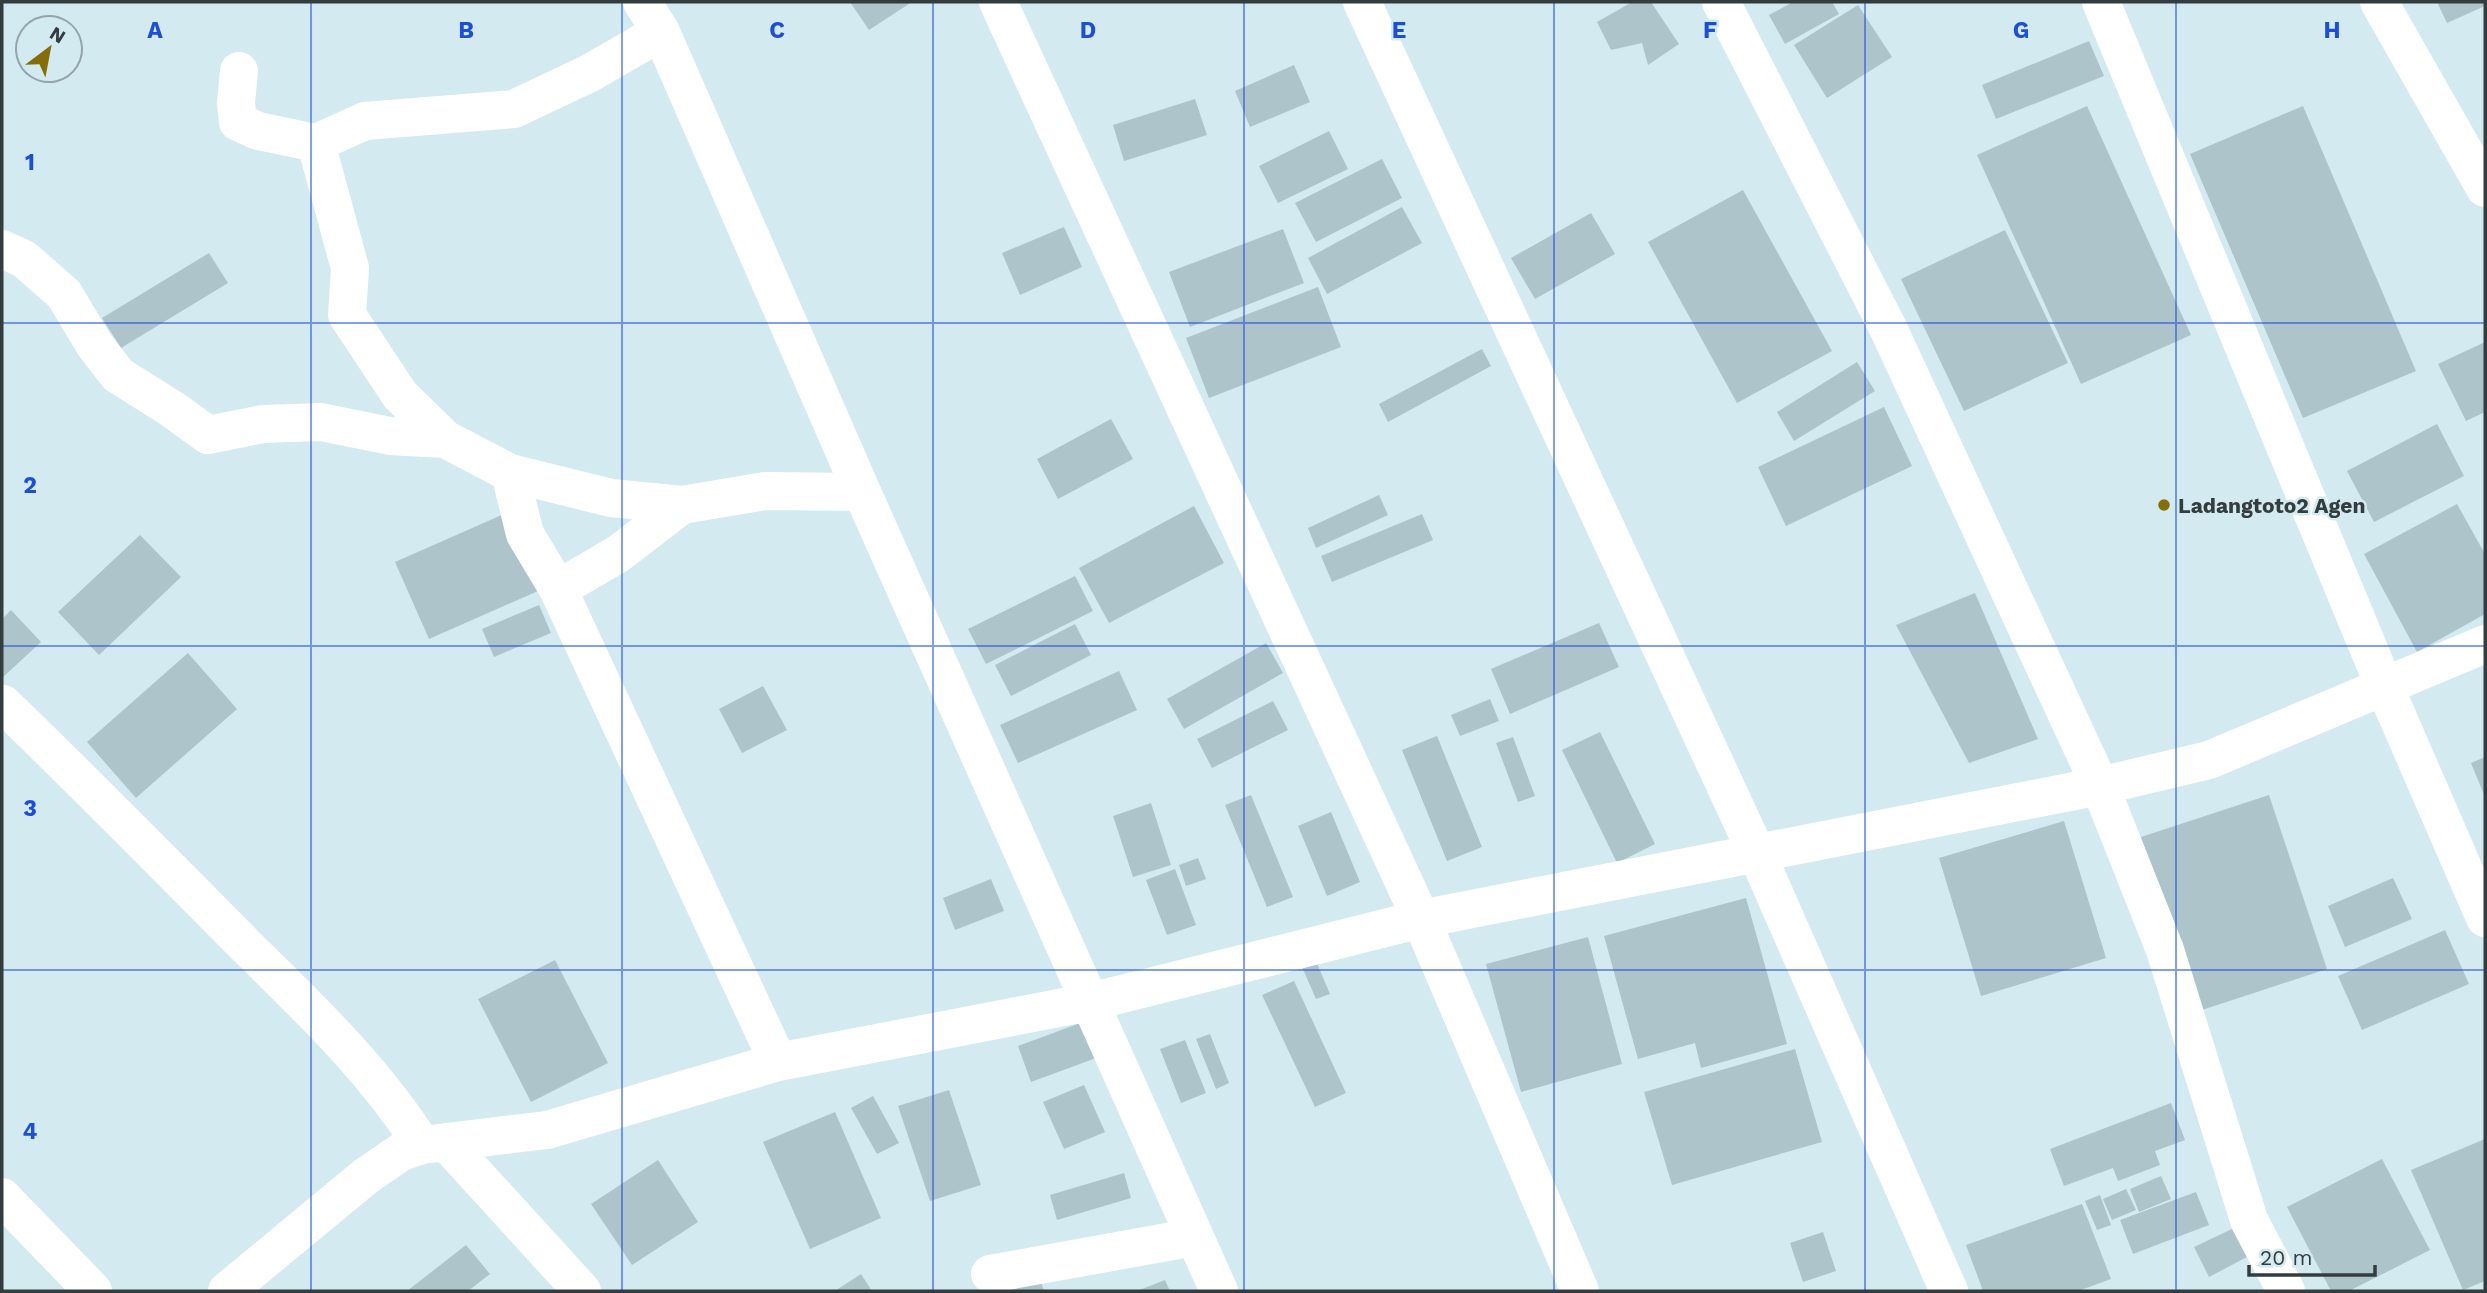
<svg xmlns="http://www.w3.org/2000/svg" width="2487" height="1293" font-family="'Work Sans',sans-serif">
  <rect width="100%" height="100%" fill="#d3eaf1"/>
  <path fill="#aec4cb" d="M850,2h62l-43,28z
    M1632,2h19l28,42 -31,21 -6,-22 -31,7 -14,-28z
    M1793,2h39l7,12 -54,30 -16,-29z
    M2437,2h48v4l-38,17z
    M1858,5l34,52 -65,41 -33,-53z
    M2089,41l15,35 -108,43 -14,-34z
    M1294,65l16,37 -60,25 -15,-36z
    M1195,99l12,36 -83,26 -11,-36z
    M2087,106l104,229 -110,49 -104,-229z
    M2303,106l113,265 -113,47 -113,-264z
    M1329,131l19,38 -70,34 -19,-37z
    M1382,159l20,39 -86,44 -21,-39z
    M1743,190l89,161 -95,52 -89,-161z
    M1402,207l20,36 -95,51 -19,-36z
    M1591,213l24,41 -80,45 -24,-41z
    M1064,227l18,40 -62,28 -18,-42z
    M1283,229l21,54 -114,44 -21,-55z
    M2005,230l63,133 -104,48 -63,-132z
    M209,253l19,30 -107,65 -19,-30z
    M1318,287l23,60 -132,51 -23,-60z
    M2485,342v70l-19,9 -28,-57z
    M1482,349l9,17 -103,56 -9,-18z
    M1857,362l18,29 -81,50 -17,-29z
    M1884,407l28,59 -126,60 -28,-59z
    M1111,419l22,40 -75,40 -21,-40z
    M2437,424l27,52 -90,46 -27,-51z
    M1379,495l9,20 -72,33 -8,-20z
    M2457,504l28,50v60l-68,38 -53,-98z
    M1194,506l30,57 -115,60 -30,-55z
    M504,514l34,77 -109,48 -34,-77z
    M1422,514l11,26 -101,42 -11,-26z
    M140,535l41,42 -82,78 -41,-43z
    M1075,576l18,35 -107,53 -18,-35z
    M1975,593l63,146 -69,24 -73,-138z
    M539,605l12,28 -57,24 -12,-28z
    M11,610l30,32 -39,36v-59z
    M1599,623l20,44 -109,47 -19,-45z
    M1075,624l16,31 -80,41 -16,-31z
    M1266,643l17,30 -99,56 -17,-30z
    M188,653l49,56 -101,89 -49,-56z
    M1119,671l18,39 -119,53 -18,-38z
    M763,686l24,44 -45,23 -23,-44z
    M1490,699l9,22 -39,15 -9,-21z
    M1273,701l15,29 -76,38 -15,-29z
    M1600,732l55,112 -38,19 -55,-113z
    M1437,736l45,111 -35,14 -45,-111z
    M1513,737l22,59 -17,6 -22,-59z
    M2485,757v40l-14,-34z
    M1251,795l42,102 -26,10 -42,-102z
    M2269,795l58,174 -128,42 -58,-174z
    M1151,803l20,62 -38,12 -20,-61z
    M1331,812l29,70 -33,14 -29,-70z
    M2064,821l42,137 -125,38 -42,-138z
    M1198,858l8,21 -20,7 -7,-21z
    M1175,869l21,56 -29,10 -21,-55z
    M2393,878l19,41 -67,28 -17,-41z
    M991,879l13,32 -49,19 -12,-32z
    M1746,898l41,146 -86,24 -6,-25 -57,16 -34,-123z
    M2445,930l24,54 -107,46 -24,-54z
    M1588,937l34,127 -101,28 -35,-128z
    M555,960l53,103 -77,39 -53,-103z
    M1316,961l14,33 -14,5 -14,-32z
    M1294,981l52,112 -31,14 -53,-112z
    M1083,1022l13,36 -65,24 -13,-36z
    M1210,1034l19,49 -13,6 -20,-50z
    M1185,1040l21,53 -25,10 -21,-54z
    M1795,1049l27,93 -150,43 -28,-93z
    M1084,1085l21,47 -41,17 -21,-47z
    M949,1090l32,95 -51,16 -32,-95z
    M873,1096l26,47 -22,11 -26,-46z
    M2171,1103l14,37 -30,11 5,14 -42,16 -5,-13 -49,18 -14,-37z
    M835,1112l46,106 -71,31 -47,-107z
    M2485,1139v142l-22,9 -52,-120z
    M2382,1159l48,91 -81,41h-18l-44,-84z
    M658,1160l40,62 -66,43 -41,-61z
    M1124,1173l7,25 -74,22 -7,-25z
    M2161,1176l10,23 -32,13 -9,-23z
    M2126,1189l10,21 -24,10 -9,-21z
    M2196,1192l13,33 -76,29 -13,-34z
    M2100,1195l11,30 -14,5 -12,-29z
    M2082,1204l29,75 -33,12h-95l-17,-46z
    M2232,1229l15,28 -38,20 -15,-30z
    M1823,1232l13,39 -33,11 -13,-39z
    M466,1245l24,29 -22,17h-61z
    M861,1274l11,17h-37z
    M1040,1280l4,11h-34z
    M1165,1280l5,11h-33z"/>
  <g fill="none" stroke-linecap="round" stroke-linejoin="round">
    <path stroke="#fff" stroke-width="38" d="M642,2l19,30 201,460 357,799
      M998,2l423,917 159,372
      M1362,2l395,852 192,437
      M1721,2l167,326 212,458 65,164 84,270 37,71
      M2101,2l284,686 100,230
      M2379,2l106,186
      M239,71l-3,32 2,19 20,9 58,12 49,-22 149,-12 76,-36 71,-41
      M316,143l34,125 -3,47 53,80 45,44 65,34 15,61 33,55 220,473
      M2,249l22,10 40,35 30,50 24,31 54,34 36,26 55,-11 58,-2 69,14 55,3
      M510,473l101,25 71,7
      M558,589l60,-35 64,-49 83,-14 97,1
      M3,704c81,78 161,159 240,239 66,65 129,124 179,202
      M446,1142l136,149
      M2,1197l91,94
      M990,1274l205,-37
      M227,1291l139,-115 35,-24 21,-7 125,-15 231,-68 312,-60 331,-83 679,-133 109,-26 276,-116"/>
  </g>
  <path fill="none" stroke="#1d4ed8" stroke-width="2" stroke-opacity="0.55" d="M311,2v1289M622,2v1289M933,2v1289M1244,2v1289M1554,2v1289M1865,2v1289M2176,2v1289M2,323h2483M2,646h2483M2,970h2483"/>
  <circle fill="#856d0a" stroke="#d3eaf1" stroke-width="2.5" cx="2164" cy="505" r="7"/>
  <g text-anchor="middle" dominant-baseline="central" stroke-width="5" stroke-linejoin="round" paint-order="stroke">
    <g font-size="21" font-weight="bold" fill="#333c3f" stroke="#d3eaf1" text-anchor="start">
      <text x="2178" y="505">Ladangtoto2 Agen</text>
    </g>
  </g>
  <g font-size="23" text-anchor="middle" font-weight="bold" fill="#1d4ed8" stroke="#d3eaf1" stroke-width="5" stroke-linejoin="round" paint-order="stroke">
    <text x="155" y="38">A</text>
    <text x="466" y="38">B</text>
    <text x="777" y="38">C</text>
    <text x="1088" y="38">D</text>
    <text x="1399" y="38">E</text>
    <text x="1710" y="38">F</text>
    <text x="2021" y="38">G</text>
    <text x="2332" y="38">H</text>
    <text x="30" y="170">1</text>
    <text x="30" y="493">2</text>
    <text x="30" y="816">3</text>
    <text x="30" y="1139">4</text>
  </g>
  <rect width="2487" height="1293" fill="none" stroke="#333c3f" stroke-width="7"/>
  <g transform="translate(49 49) rotate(32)"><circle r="33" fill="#d3eaf1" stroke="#93a4aa" stroke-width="2"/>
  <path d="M0-5L12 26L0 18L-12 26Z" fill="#856d0a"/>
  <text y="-10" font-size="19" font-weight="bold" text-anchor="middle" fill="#333c3f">N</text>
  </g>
  <path d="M2249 1265v10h126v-10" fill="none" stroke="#333c3f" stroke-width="3.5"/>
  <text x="2260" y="1265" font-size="21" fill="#333c3f" stroke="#d3eaf1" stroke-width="5" paint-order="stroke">20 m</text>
</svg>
